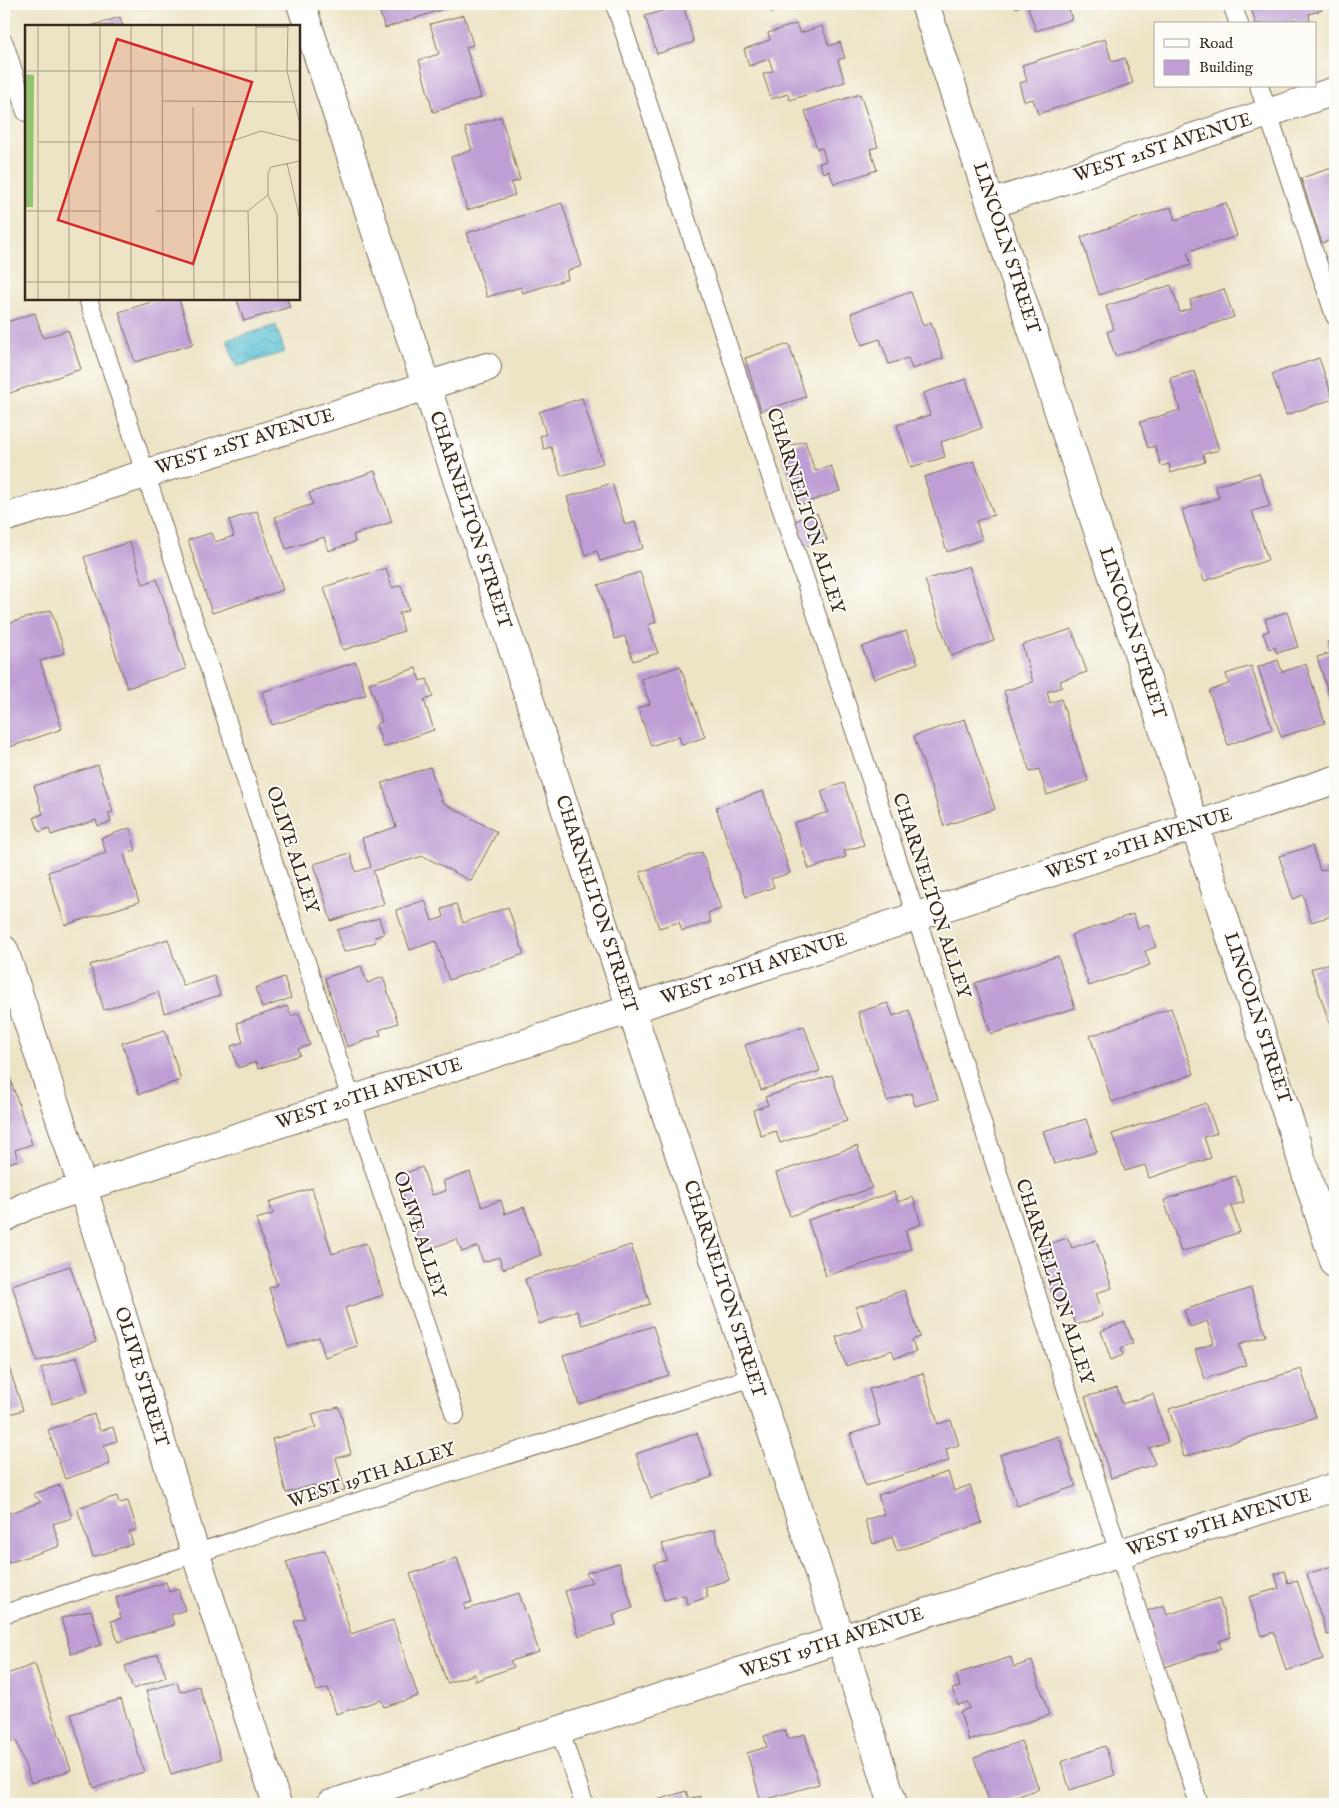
<svg xmlns="http://www.w3.org/2000/svg" width="1339" height="1808" font-family="'IM FELL English',serif">
  <defs>
    <pattern id="water-waves" width="16" height="10" patternUnits="userSpaceOnUse" patternTransform="scale(1.25)"><rect width="16" height="10" fill="#59c0d6"/><path d="M0 5q4-4 8 0t8 0" fill="none" stroke="#4b9cad"/></pattern>
  </defs>
  <rect width="100%" height="100%" fill="#fdfcf7"/>
  <filter id="ink" filterUnits="userSpaceOnUse"><feTurbulence type="fractalNoise" baseFrequency=".02" numOctaves="2"/><feDisplacementMap in="SourceGraphic" scale="10" xChannelSelector="R" yChannelSelector="G"/><feConvolveMatrix kernelMatrix="1 2 1 2 8 2 1 2 1" color-interpolation-filters="sRGB"/></filter>
  <filter id="wash" filterUnits="userSpaceOnUse"><feTurbulence type="fractalNoise" baseFrequency=".0096" numOctaves="4" result="noise"/><feDisplacementMap in="SourceGraphic" scale="20" xChannelSelector="R" yChannelSelector="G"/><feGaussianBlur stdDeviation="1.12" result="paint"/><feColorMatrix in="noise" values="0 0 0 0 0 0 0 0 0 0 0 0 0 0 0 0 0 1.4 0 .05"/><feComposite in="paint" operator="in"/></filter>
  <g filter="url(#wash)">
    <rect width="100%" height="100%" fill="#ede4c6"/>
    <path fill="url(#water-waves)" stroke="#4a757a" d="M276,325l9,27 -49,15 -9,-27z"/>
    <g id="blocks">
      <path fill="#be9ed4" d="M377,4h82l-74,24z
        M769,4h32l-29,9z
        M1014,4h53l5,15 -36,12 -9,-27 -12,4z
        M1250,4h70l2,6 -13,4 1,6 -12,4 -3,-5 -17,5h-22z
        M683,5l11,37 -37,12 -12,-38z
        M464,15l9,30 -7,2 15,51 -48,14 -14,-52 20,-6 -9,-30z
        M120,17l3,9h-32z
        M796,24l4,9 22,-7 7,20 11,-4 5,16 -7,2 7,22 -55,18 -2,-6 -17,5 -8,-25 10,-3 -4,-12 -20,7 -5,-17 26,-9 -2,-7z
        M1105,39l7,23 13,-4 8,25 -95,31 -5,-15 -9,2 -5,-18 8,-2 -5,-16z
        M860,94l18,53 -8,2 7,21 -43,14 -5,-13 -6,2 -4,-10 7,-2 -4,-13 -5,1 -12,-38z
        M501,117l19,63 -9,3 4,12 -48,15 -16,-53 21,-7 -7,-22z
        M1335,167v72l-13,4 -21,-65z
        M562,203l20,63 -16,5 2,8 -45,14 -2,-6 -34,10 -20,-64z
        M1226,203l11,33 -50,16 4,13 -92,30 -18,-58 90,-30 4,13z
        M1171,285l9,27 12,-4 -2,-8 34,-11 10,28 -119,39 -8,-24 7,-3 -8,-23z
        M911,292l12,34 8,-4 12,36 -31,11 -4,-11 -19,6 -9,-25 -18,6 -11,-32z
        M161,299h18l14,45 -58,18 -16,-50z
        M237,299h50l3,8 -46,14z
        M35,313l8,25 25,-8 13,39 -77,26v-72z
        M789,344l17,53 -45,14 -16,-53z
        M1319,358l14,41 -47,16 -14,-41z
        M1194,371l25,79 -16,4 2,8 -34,11 -2,-9 -8,2 -6,-20 -7,2 -8,-26 40,-12 -10,-32z
        M966,379l16,49 -41,14 4,15 -34,10 -14,-42 33,-10 -7,-22z
        M582,398l21,65 -42,13 -10,-29 -7,2 -4,-13 6,-2 -7,-22z
        M805,441l10,30 16,-5 9,25 -41,14 -19,-56z
        M974,461l20,54 -18,6 6,18 -35,13 -23,-75z
        M375,471l17,51 -39,13 2,7 -27,9 -4,-14 -38,12 -11,-32 38,-13 -4,-11z
        M1259,473l11,33 -18,5 16,49 -64,21 -22,-71 37,-12 -4,-12z
        M612,483l13,42 10,-3 8,26 -43,13 -3,-10 -12,4 -18,-58z
        M257,511l26,79 -71,23 -24,-73 23,-7 4,9 19,-6 -5,-16z
        M817,513l10,27 -23,7 -9,-26z
        M130,542l13,42 14,-5 29,90 -59,19 -43,-131z
        M969,566l25,75 -43,15 -26,-76z
        M386,568l6,20 9,-3 8,25 -10,3 5,18 -61,19 -19,-63z
        M640,572l16,50 -8,3 10,28 -25,8 -8,-25 -10,3 -17,-54z
        M51,610l14,43 -25,8 22,68 -58,20v-131l2,6z
        M1287,612l11,35 -21,6 -2,-6 -6,2 -6,-16 6,-2 -4,-12z
        M1072,629l15,43 -27,9 2,6 -15,5 3,11 11,-4 27,82 -41,14 -8,-26 -9,3 -26,-81 29,-9 -11,-37z
        M906,631l12,32 -44,16 -12,-32z
        M1335,640v75l-18,-58 14,-4 -4,-11z
        M1278,660l4,12 24,-8 19,59 -44,14 -23,-70z
        M356,662l10,33 -94,30 -10,-33z
        M680,666l25,71 -23,8 -3,-9 -28,10 -13,-38 12,-4 -9,-25z
        M1251,666l21,63 -44,16 -19,-54 20,-7 -3,-10z
        M416,668l4,13 7,-2 6,18 -9,3 10,30 -51,17 -7,-23 6,-2 -13,-39z
        M965,719l30,90 -51,17 -30,-90z
        M98,765l15,47 -5,1 3,9 -13,4 -2,-6 -45,15 -2,-7 -10,4 -5,-15 9,-3 -9,-28z
        M430,767l12,35 55,30 -26,49 -48,-25 -50,15 11,33 -53,17 -17,-57 36,-11 6,19 15,-5 -9,-29 34,-11 -14,-44z
        M844,783l20,62 -20,6 2,6 -37,12 -15,-46 34,-11 -7,-21z
        M763,791l27,82 -19,6 3,8 -28,10 -30,-90z
        M130,828l6,22 -12,4 15,48 -74,23 -17,-53 58,-19 -5,-15z
        M1312,846l8,25 15,-5v49l-24,7 -8,-27 -10,4 -14,-43z
        M702,852l19,57 -13,4 3,9 -29,9 -3,-9 -20,6 -19,-56z
        M425,900l7,21 12,-4 -2,-8 14,-5 7,19 45,-16 16,47 -75,26 -13,-39 -26,9 -14,-40z
        M1133,914l5,14 10,-4 8,23 -11,4 5,14 -61,21 -18,-51z
        M379,918l5,16 -9,3 1,5 -32,10 -7,-22z
        M168,939l15,47 31,-10 6,19 -56,18 -6,-21 -54,18 -14,-45z
        M1058,956l17,52 -84,26 -16,-51z
        M1335,961v64l-4,2 -20,-58z
        M361,966l6,17 16,-6 15,46 -19,7 2,5 -34,12 -22,-69z
        M284,977l7,21 -29,10 -7,-20z
        M888,1003l5,13 16,-6 29,89 -23,7 -4,-13 -24,8 -29,-89z
        M287,1006l4,10 8,-3 11,32 -12,4 2,6 -42,14 -2,-7 -18,6 -7,-22 12,-4 -6,-19z
        M1171,1008l23,66 -82,28 -22,-66z
        M804,1026l16,45 -59,19 -16,-45z
        M165,1030l16,50 -42,14 -17,-51z
        M4,1060l28,84 -17,6 3,10 -14,5z
        M832,1075l15,46 -67,22 -4,-12 -15,5 -8,-26 15,-5 -3,-8z
        M1206,1103l11,30 -13,4 7,21 -62,20 -4,-13 -20,6 -13,-37z
        M1086,1119l11,33 -43,12 -11,-33z
        M857,1146l15,42 -82,28 -14,-43z
        M422,1167l10,28 14,-4 -3,-10 27,-9 12,35 19,-7 4,14 19,-7 17,48 -38,14 -4,-12 -16,5 -5,-16 -16,6 -5,-13 -34,12 -26,-75z
        M1236,1176l8,26 -13,4 9,26 -59,20 -17,-52z
        M312,1188l20,66 34,-11 17,52 -38,13 12,38 -32,11 -6,-20 -31,10 -19,-59 8,-3 -21,-66 17,-5 -4,-12z
        M894,1192l4,10 15,-5 8,27 -16,6 6,19 -85,27 -18,-56z
        M1068,1238l4,10 24,-8 16,48 -16,5 7,23 -27,9 -8,-24 -12,4 -18,-58z
        M631,1245l19,59 -68,21 -5,-14 -38,13 -14,-45z
        M70,1266l26,76 -59,20 -25,-77z
        M1251,1288l15,48 -27,8 7,21 -41,14 -10,-29 19,-7 -7,-22 -17,6 -6,-17z
        M904,1290l16,47 -8,3 4,12 -21,6 -3,-8 -46,16 -10,-29 27,-9 -7,-21z
        M1125,1322l8,21 -12,5 2,7 -12,5 -10,-29z
        M653,1326l16,49 -90,29 -16,-49z
        M4,1352l19,58 -19,6z
        M77,1357l11,35 -36,12 -11,-36z
        M1301,1369l15,48 -132,40 -15,-48z
        M923,1373l15,51 13,-4 8,25 -13,4 3,12 -84,25 -15,-52 30,-9 -11,-36z
        M1117,1388l5,16 31,-10 15,48 -19,6 6,16 -44,14 -26,-81z
        M339,1407l12,47 -15,4 9,32 -27,7 -4,-12 -28,8 -14,-54 44,-12 -4,-13z
        M94,1414l6,17 13,-4 4,14 -13,4 6,19 -45,15 -17,-49z
        M697,1433l15,44 -61,21 -15,-44z
        M1059,1436l17,50 -59,20 -17,-51z
        M948,1472l6,19 16,-6 12,38 -85,28 -5,-14 -19,7 -8,-24 19,-6 -6,-19z
        M60,1485l12,33 -19,6 7,22 -52,17 -4,-11v-37l37,-13 -8,-8z
        M117,1496l2,7 9,-2 9,28 -8,3 4,12 -40,13 -16,-49z
        M714,1530l15,50 -24,7 3,10 -21,7 -2,-9 -21,5 -10,-36 13,-4 -5,-16z
        M325,1550l26,84 42,-14 25,76 -34,11 -3,-7 -45,14 -8,-26 -11,3 -23,-70 11,-3 -19,-56z
        M457,1558l15,44 -8,2 1,6 54,-17 20,59 -29,9 4,6 -39,14v-7l-28,9 -37,-109z
        M619,1563l14,45 -20,7 3,10 -37,11 -14,-45 27,-9 -6,-9z
        M1335,1565v68l-8,2 -20,-61z
        M1284,1571l4,12 9,-3 26,79 -37,12 -12,-39 -12,4 -13,-39 30,-9 -4,-14z
        M166,1582l3,10 9,-3 7,21 -14,5 3,10 -56,17 -7,-21 10,-3 -5,-20z
        M1219,1598l12,39 -12,4 2,7 -59,20 -18,-56 20,-7 3,10z
        M91,1610l10,35 -30,9 -10,-36z
        M158,1654l8,23 -33,12 -8,-23z
        M1011,1657l3,10 18,-6 17,54 -80,26 -9,-29 10,-4 -3,-6 -9,3 -6,-16 8,-2 -4,-13z
        M35,1664l36,106 -40,13 -15,-43 -12,4v-57l1,-1 -1,-11z
        M177,1682l3,10 19,-6 22,73 -50,15 -25,-83z
        M121,1699l23,73 -50,16 -23,-74z
        M785,1730l3,9 17,-5 14,50 -58,17 -14,-48 20,-6 -3,-11z
        M1021,1741l18,48 -43,15h-6l-16,-46z
        M1105,1746l10,29 -45,15 -9,-28z
        M686,1791l3,8 11,-3 3,8h-58z"/>
    </g>
  </g>
  <g filter="url(#ink)">
    <use href="#blocks" fill-opacity="0" stroke="#796b59" stroke-width="1"/>
    <g fill="none" stroke-linecap="round" stroke-linejoin="round">
      <g stroke="#796b59" stroke-width="20">
        <path id="lane" d="M615,4l301,912 283,888
          M1232,4l7,20
          M4,43l22,69
          M1259,86l76,230
          M88,299l367,1116
          M4,1614l749,-237
          M560,1731l24,73"/>
      </g>
      <g stroke="#796b59" stroke-width="30">
        <path id="street" d="M301,4l330,1005 210,630 52,165
          M925,4l270,822 140,438
          M991,204l344,-113
          M4,518l483,-151
          M4,950l79,238 113,367 81,249
          M4,1218l22,-12 1309,-426"/>
      </g>
      <g stroke="#796b59" stroke-width="30">
        <path id="secondary" d="M331,1804l510,-165 494,-152"/>
      </g>
      <use href="#lane" stroke="#fff" stroke-width="18"/>
      <use href="#street" stroke="#fff" stroke-width="28"/>
      <use href="#secondary" stroke="#fff" stroke-width="28"/>
    </g>
  </g>
  <g text-anchor="middle" dominant-baseline="central" stroke-width="4" stroke-linejoin="round" paint-order="stroke">
    <g font-size="19" fill="#3b2a1e" stroke="#fdfcf7">
      <text transform="translate(1163 148) rotate(-18)">WEST 21ST AVENUE</text>
      <text transform="translate(1006 248) rotate(72)">LINCOLN STREET</text>
      <text transform="translate(245 442) rotate(-17)">WEST 21ST AVENUE</text>
      <text transform="translate(805 511) rotate(72)">CHARNELTON ALLEY</text>
      <text transform="translate(470 520) rotate(72)">CHARNELTON STREET</text>
      <text transform="translate(1132 633) rotate(72)">LINCOLN STREET</text>
      <text transform="translate(1139 844) rotate(-18)">WEST 20TH AVENUE</text>
      <text transform="translate(292 850) rotate(72)">OLIVE ALLEY</text>
      <text transform="translate(931 896) rotate(72)">CHARNELTON ALLEY</text>
      <text transform="translate(596 904) rotate(72)">CHARNELTON STREET</text>
      <text transform="translate(754 969) rotate(-18)">WEST 20TH AVENUE</text>
      <text transform="translate(1257 1018) rotate(72)">LINCOLN STREET</text>
      <text transform="translate(369 1094) rotate(-18)">WEST 20TH AVENUE</text>
      <text transform="translate(419 1235) rotate(72)">OLIVE ALLEY</text>
      <text transform="translate(1054 1282) rotate(72)">CHARNELTON ALLEY</text>
      <text transform="translate(724 1289) rotate(72)">CHARNELTON STREET</text>
      <text transform="translate(141 1377) rotate(73)">OLIVE STREET</text>
      <text transform="translate(372 1476) rotate(-18)">WEST 19TH ALLEY</text>
      <text transform="translate(1219 1523) rotate(-17)">WEST 19TH AVENUE</text>
      <text transform="translate(832 1643) rotate(-18)">WEST 19TH AVENUE</text>
    </g>
  </g>
  <g transform="translate(25 25)">
    <rect width="275" height="275" fill="#ede4c6"/>
    <path d="M0,49l9,1 -1,132h-8z" fill="#93c474"/>
    <path fill="none" stroke="#a69a83" stroke-width="1" d="M13,0v275M44,0v275M75,0v275M106,0v275M137,0l1,275M168,0v47M231,0v47M263,0l-1,46 13,53M231,2h32M0,46h275M137,76l133,1M168,82l1,193M13,117h191l32,-11 39,10M262,138l13,57M243,170l9,20 1,85M0,186h75M131,186h92l20,-16v-22l3,-6 29,-6M223,186l2,89M0,257h275M199,275v-275"/>
    <path fill="#d62828" fill-opacity="0.15" stroke="#d62828" stroke-width="2.5" d="M92,14l135,43 -59,182 -135,-44z"/>
    <rect width="275" height="275" fill="none" stroke="#3b2a1e" stroke-width="2.5"/>
  </g>
  <rect width="1339" height="1808" fill="none" stroke="#fdfcf7" stroke-width="20"/>
  <rect x="1154" y="22" width="162" height="65" fill="#fdfcf7" stroke="#afa8a0"/>
  <rect x="1164" y="39" width="25" height="8" fill="#ffffff" stroke="#afa8a0"/>
  <text x="1199" y="48" font-size="15" fill="#3b2a1e">Road</text>
  <rect x="1164" y="60" width="25" height="15" fill="#be9ed4" stroke="#afa8a0"/>
  <text x="1199" y="72" font-size="15" fill="#3b2a1e">Building</text>
</svg>
